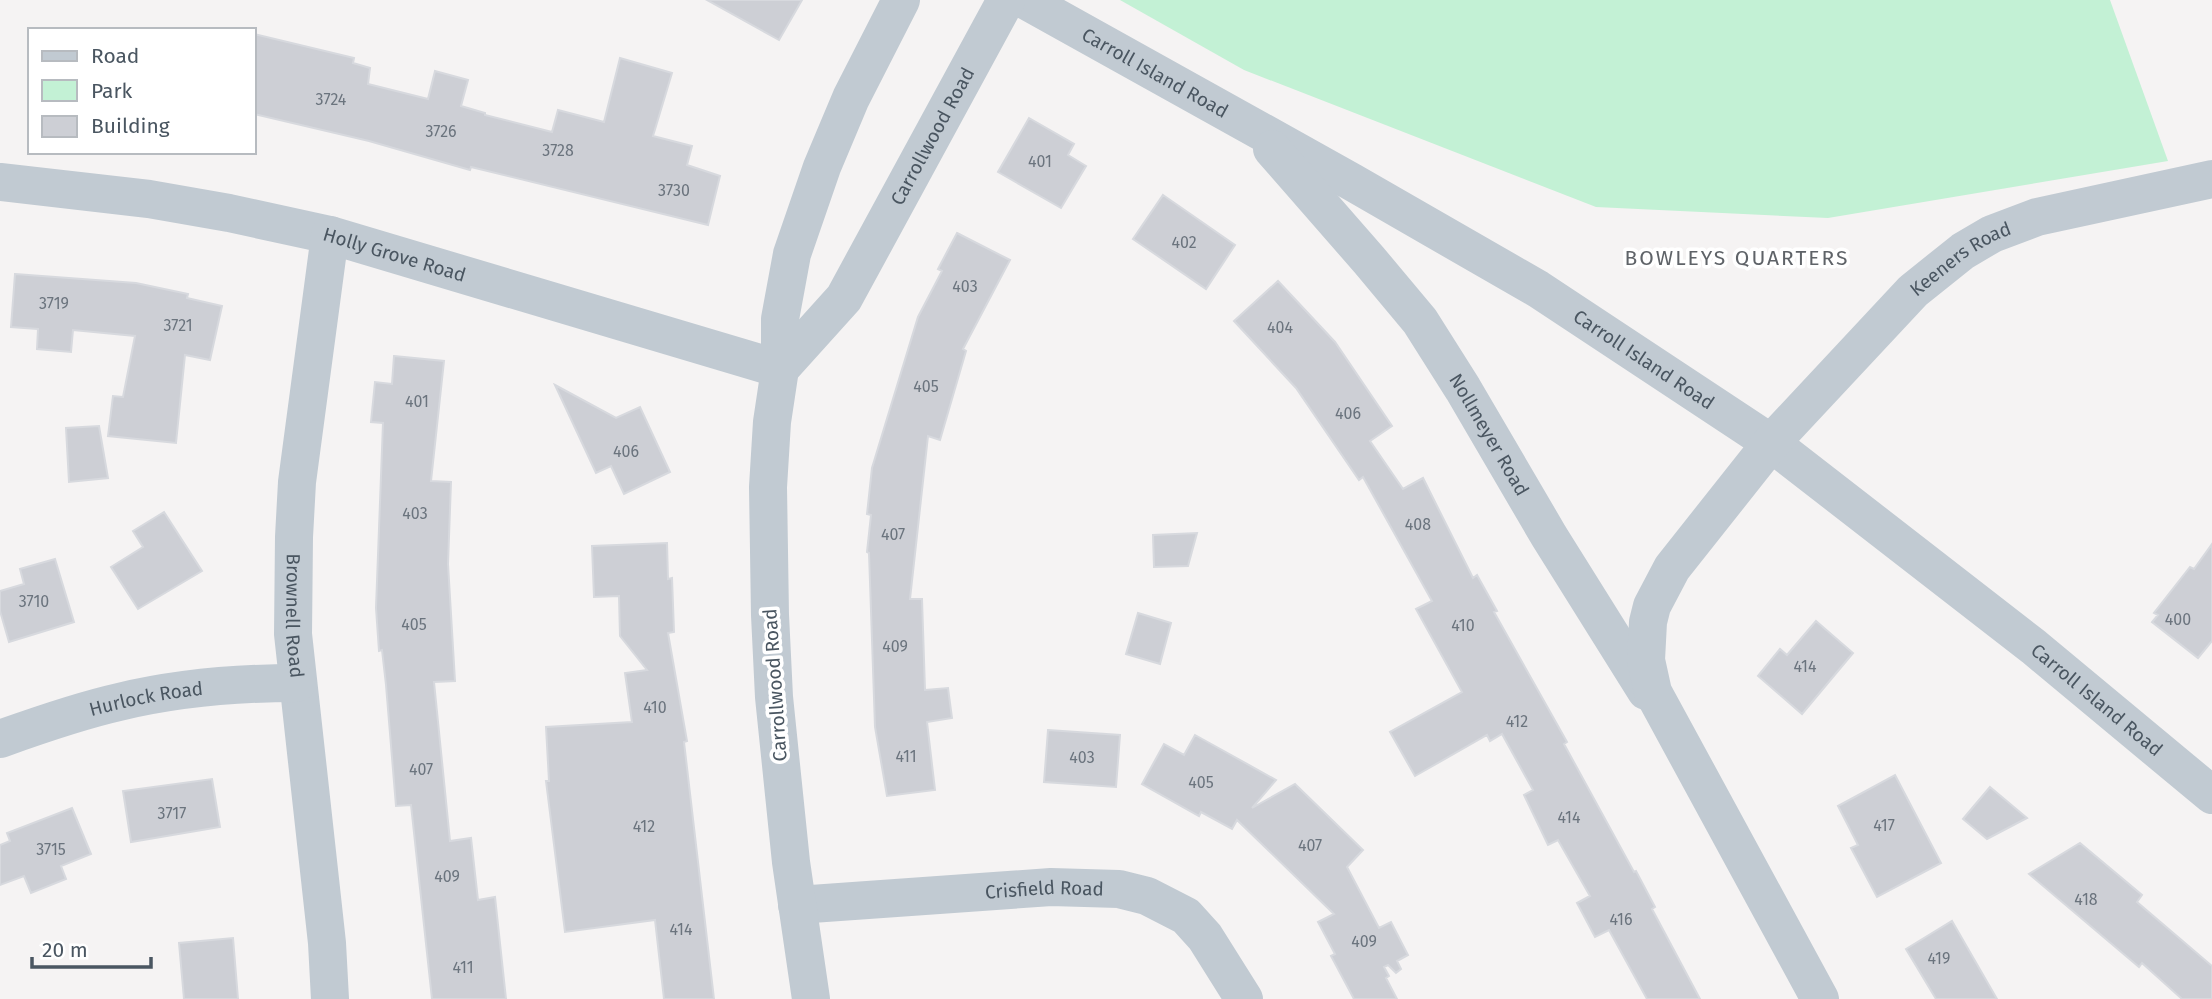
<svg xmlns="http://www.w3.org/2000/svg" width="2212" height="999" font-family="'Fira Sans',sans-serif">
  <rect width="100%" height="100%" fill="#f5f3f3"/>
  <path fill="#c3f1d5" d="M1120,0h990l58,161 -340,57 -232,-11 -352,-137z"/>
  <path fill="#cdcfd5" stroke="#d7d9de" stroke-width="2" d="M707,0h95l-23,40z
    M254,34l100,24 -1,5 17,5 -2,16 60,15 7,-28 33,9 -7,26 24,7v2l67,17 6,-22 46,12 16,-64 52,15 -19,63 39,10 -5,19 33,11 -12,49 -237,-58 -1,3 -101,-29 -115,-27z
    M1029,118l45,26 -6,11 18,11 -25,42 -63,-36z
    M1163,195l72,50 -29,44 -73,-50z
    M957,233l53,27 -47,89 3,2 -26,89 -12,-4 -18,163h12l3,91 23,-2 4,30 -25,4 8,68 -48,6 -12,-69 -6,-174 -2,-1 4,-37 -4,-1 5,-46 46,-151 24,-46 -4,-2z
    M15,274l121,9 52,11 -1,4 35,8 -12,54 -25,-5 -9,88 -68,-7 5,-40 10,1 12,-61 -62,-6 -2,22 -34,-3 1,-20 -27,-2z
    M1278,281l57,61 57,84 -22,15 33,48 20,-11 50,100 4,-3 20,36 -3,1 73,130 -3,2 70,128 2,-1 19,36 -3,2 48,90h-53l-38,-69 -14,7 -18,-34 13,-7 -32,-56 -10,5 -24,-50 9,-5 -31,-56 -12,7 -3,-6 -72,41 -25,-44 72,-40 -46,-83 16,-8 -69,-124 -4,3 -63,-92 -62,-67z
    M394,356l50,5 -13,120 20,1 -3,82 7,117 -21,1 16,159 21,-3 7,62 17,-3 11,102h-74l-21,-194 -15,1 -10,-121 -4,-35 -3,1 -3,-43 7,-185 -12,-1 4,-40 17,2z
    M555,385l61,33 24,-11 30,65 -46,22 -13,-28 -15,7z
    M99,426l9,52 -39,4 -3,-54z
    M164,512l38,59 -64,38 -27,-42 32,-20 -10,-16z
    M1197,533l-9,33 -34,1 -1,-32z
    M667,543l1,36 4,-1 2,54 -6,1 19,108 -3,1 30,257h-50l-9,-79 -90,12 -19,-151h3l-3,-54 86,-5 -7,-49 22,-3 -27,-34 -1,-40 -25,1 -2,-51z
    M2212,544v97l-14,17 -46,-36 6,-7 -4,-2 36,-46 4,2z
    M55,559l19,63 -65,20 -9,-31v-20l24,-7 -4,-15z
    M1138,613l33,10 -11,41 -34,-10z
    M1816,621l37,32 -51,61 -44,-38 22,-27 7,6z
    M1048,730l72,5 -4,52 -72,-5z
    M1195,735l81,45 -24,28 43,-24 68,66 -16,17 32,61 12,-6 17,33 -11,6 4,8 -5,4 -8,-8 -4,2 5,9 -3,2 11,21h-43l-23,-43 4,-2 -17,-32 16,-8 -97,-94 -5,9 -31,-17 -2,4 -57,-32 22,-40 20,11z
    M1895,775l46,88 -64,34 -26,-49 7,-3 -20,-39z
    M212,779l8,48 -89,15 -8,-51z
    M1990,787l37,31 -40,21 -24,-20z
    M72,808l19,46 -30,12 5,13 -35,14 -7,-17 -24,9v-40l10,-4 -3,-8z
    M2080,843l62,52 -5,7 75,64v33h-30l-40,-36 -3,4 -110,-93z
    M1952,921l45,78h-61l-30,-50z
    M233,938l5,61h-54l-5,-56z"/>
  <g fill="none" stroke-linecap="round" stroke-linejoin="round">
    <g stroke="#c1cad2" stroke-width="38">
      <path id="s1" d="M1025,0l327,182 186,107 233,154 263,204 178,148"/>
      <path id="s2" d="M1272,149l97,111 51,61 43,68 86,147 97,155"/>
      <path id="s3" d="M0,182l149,17 80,14 101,22 450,134"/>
      <path id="s4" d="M330,235l-33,247 -3,55 -1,97 34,309 3,56"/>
      <path id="s5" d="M780,369l64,-71 162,-298"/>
      <path id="s6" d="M0,739c39,-14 79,-28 119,-37 58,-14 119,-19 178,-19"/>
      <path id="s7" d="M797,905l254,-18 68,2 28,7 39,20 19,21 39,62"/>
      <path d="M811,999l-20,-137 -17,-165 -4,-82 -2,-128 4,-65 8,-53v-50l12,-65 30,-87 29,-69 50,-98"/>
      <path id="s8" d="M1820,999l-167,-307 -7,-32 2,-38 4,-16 20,-38 99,-125 142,-152 50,-40 29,-17 45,-17 175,-38"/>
    </g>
  </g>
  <g text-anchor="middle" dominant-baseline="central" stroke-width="7" stroke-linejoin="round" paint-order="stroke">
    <g font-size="16" fill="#6b747e">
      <text x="331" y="99">3724</text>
      <text x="441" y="131">3726</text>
      <text x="558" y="150">3728</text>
      <text x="1040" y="161">401</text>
      <text x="674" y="190">3730</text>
      <text x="1184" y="242">402</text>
      <text x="965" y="286">403</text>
      <text x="54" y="303">3719</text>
      <text x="178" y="325">3721</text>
      <text x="1280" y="327">404</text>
      <text x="926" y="386">405</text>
      <text x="417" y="401">401</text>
      <text x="1348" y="413">406</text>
      <text x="626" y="451">406</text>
      <text x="415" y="513">403</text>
      <text x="1418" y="524">408</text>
      <text x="893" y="534">407</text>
      <text x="34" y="601">3710</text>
      <text x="2178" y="619">400</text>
      <text x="414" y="624">405</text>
      <text x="1463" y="625">410</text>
      <text x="895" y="646">409</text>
      <text x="1805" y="666">414</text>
      <text x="655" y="707">410</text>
      <text x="1517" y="721">412</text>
      <text x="906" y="756">411</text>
      <text x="1082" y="757">403</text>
      <text x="421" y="769">407</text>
      <text x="1201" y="782">405</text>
      <text x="172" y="813">3717</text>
      <text x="1569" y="817">414</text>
      <text x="1884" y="825">417</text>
      <text x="644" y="826">412</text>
      <text x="1310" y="845">407</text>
      <text x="51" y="849">3715</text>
      <text x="447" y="876">409</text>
      <text x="2086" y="899">418</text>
      <text x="1621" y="919">416</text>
      <text x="681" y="929">414</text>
      <text x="1364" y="941">409</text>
      <text x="1939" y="958">419</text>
      <text x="463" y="967">411</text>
    </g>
    <g font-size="19" fill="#4a5661" stroke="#fff">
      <text stroke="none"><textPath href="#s1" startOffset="149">Carroll Island Road</textPath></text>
      <text stroke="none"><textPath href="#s5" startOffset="280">Carrollwood Road</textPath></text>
      <text stroke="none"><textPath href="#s3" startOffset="402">Holly Grove Road</textPath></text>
      <text stroke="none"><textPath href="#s8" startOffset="905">Keeners Road</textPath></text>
      <text stroke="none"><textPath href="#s1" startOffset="716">Carroll Island Road</textPath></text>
      <text stroke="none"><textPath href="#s2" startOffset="360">Nollmeyer Road</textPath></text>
      <text stroke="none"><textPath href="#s4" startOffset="383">Brownell Road</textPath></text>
      <text transform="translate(775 685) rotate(-94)">Carrollwood Road</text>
      <text stroke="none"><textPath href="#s1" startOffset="1283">Carroll Island Road</textPath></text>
      <text stroke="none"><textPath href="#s6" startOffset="152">Hurlock Road</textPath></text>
      <text stroke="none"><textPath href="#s7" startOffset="248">Crisfield Road</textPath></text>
    </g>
    <g font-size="21" letter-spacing="2" fill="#5f6368" stroke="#fff">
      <text x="1737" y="258">BOWLEYS QUARTERS</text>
    </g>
  </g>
  <rect x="28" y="28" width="228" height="126" fill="#ffffff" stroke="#b7bbc0" stroke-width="2"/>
  <rect x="42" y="51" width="35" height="10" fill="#c1cad2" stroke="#b7bbc0" stroke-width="2"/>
  <text x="91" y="63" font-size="21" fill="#4a5661">Road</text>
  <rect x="42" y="80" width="35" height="21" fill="#c3f1d5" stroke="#b7bbc0" stroke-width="2"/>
  <text x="91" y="98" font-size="21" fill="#4a5661">Park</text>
  <rect x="42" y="116" width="35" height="21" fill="#cdcfd5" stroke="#b7bbc0" stroke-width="2"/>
  <text x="91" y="133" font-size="21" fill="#4a5661">Building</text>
  <path d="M32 957v10h119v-10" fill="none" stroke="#4a5661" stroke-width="3.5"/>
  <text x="42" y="957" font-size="21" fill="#4a5661" stroke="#ffffff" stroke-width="5" paint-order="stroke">20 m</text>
</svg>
